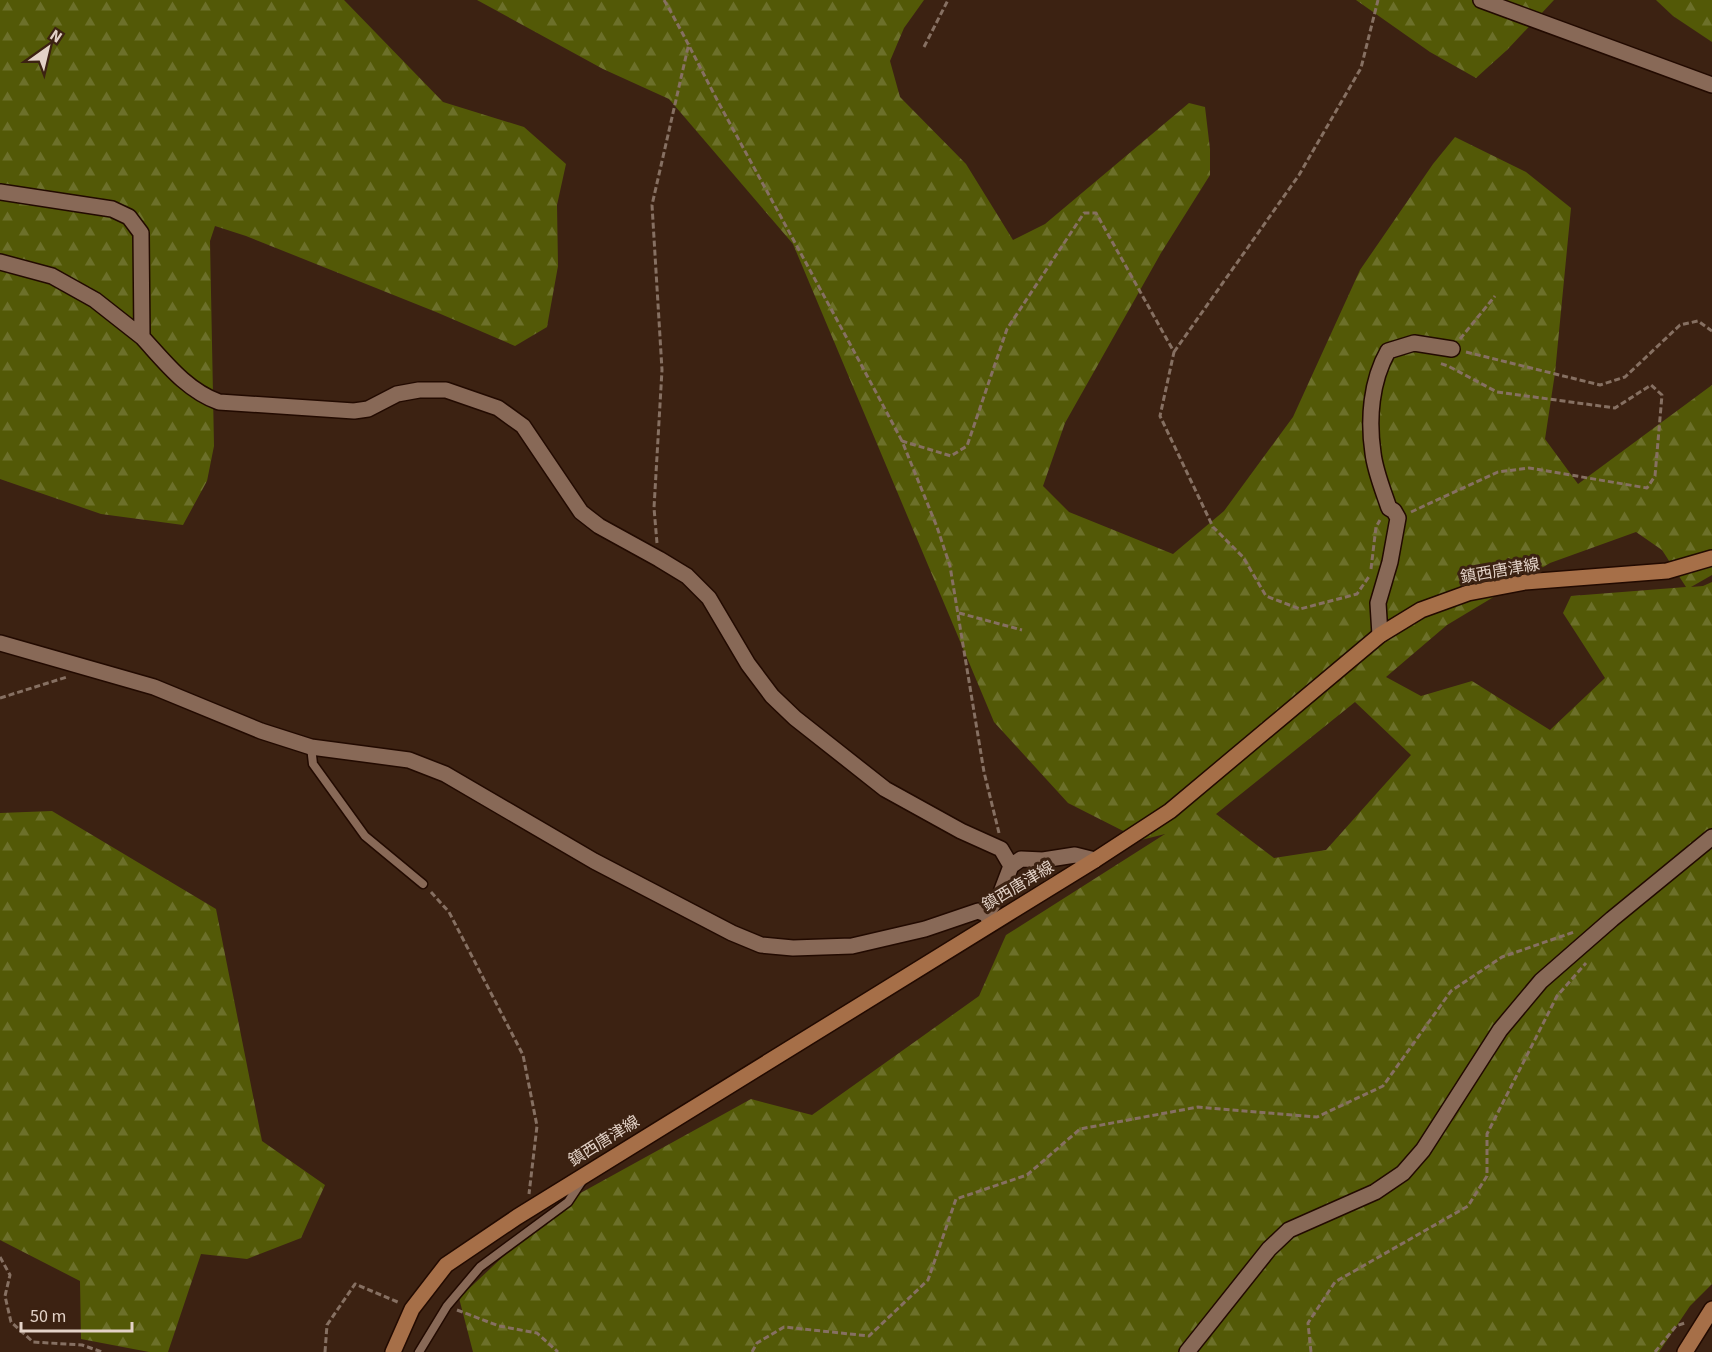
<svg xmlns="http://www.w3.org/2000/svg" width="1712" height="1352" font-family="'Source Sans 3','Noto Sans JP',sans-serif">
  <defs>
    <pattern id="forest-firs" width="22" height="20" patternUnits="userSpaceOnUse" patternTransform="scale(1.5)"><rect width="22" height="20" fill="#535907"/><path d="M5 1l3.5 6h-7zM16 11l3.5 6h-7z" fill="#6c702a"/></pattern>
  </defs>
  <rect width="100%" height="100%" fill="#3c2212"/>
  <path fill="url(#forest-firs)" fill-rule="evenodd" d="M0,0h344l99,102 81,25 42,37 -9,41 1,61 -11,61 -32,19 -79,-34 -190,-76 -31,-10 -5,15 4,205 -7,35 -24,44 -82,-11 -101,-35z
    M477,0h447l-20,28 -14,33 10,36 66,67 47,76 32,-16 144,-121 16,4 5,42v26l-49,78 -96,170 -22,63 26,26 104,42 51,-43 69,-94 67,-147 73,-106 22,-27 71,35 45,36 -16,165 -10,66 33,45 134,-99v190l-21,12 12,-1 9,-4v702l-22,22 -31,46h-1186l-14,-54 98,-92 194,-107 61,16 167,-119 27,-61 159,-101 -24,6 -73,-37 -74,-81 -201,-478 -124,-145 -66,-30zM1636,532l26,18 24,37 -115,9 -8,17 42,65 -55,52 -78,-49 -51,15 -35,-19 61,-52 103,-62zM1355,702l56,53 -85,95 -52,8 -58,-44z
    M1356,0h198l-47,50 -31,28 -46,-26z
    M1656,0h56v42l-39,-26z
    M52,811l164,98 46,232 63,44 -24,53 -54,21 -46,-5 -33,98h-19l-68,-13 -1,-58 -80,-41v-427z"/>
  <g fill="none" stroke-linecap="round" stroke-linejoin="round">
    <g stroke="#220a00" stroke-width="11">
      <path id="lane" d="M311,747l2,17 52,72 58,48
        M419,1352l28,-46 33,-39 88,-65 14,-21"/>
    </g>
    <g stroke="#220a00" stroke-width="18">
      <path id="street" d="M1481,0l231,85
        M0,192l112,17 17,8 12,16 1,104c23,25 44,53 77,65l135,9 14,-2 29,-15 22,-4h27l52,18 25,18 58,86 18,14 60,33 28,17 22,22 39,66 24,32 23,22 90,71 76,42 40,18 10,17
        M0,262l52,14 43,24 47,37
        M1380,635l-2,-32 12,-41 8,-44 -4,-7 -5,-3c-6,-18 -14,-37 -16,-55 -5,-34 -2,-72 15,-102l26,-8 38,6
        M0,643l154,44 107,44 50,16 98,13 36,14 149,87 138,72 29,12 32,3 59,-2 73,-17 53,-18 8,3
        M990,921l-4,-7 14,-19 11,-29 10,-7 22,1 32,-5 20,5
        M1187,1352l82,-103 20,-19 86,-38 28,-19 20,-23 77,-120 41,-49 71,-62 100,-82"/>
    </g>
    <g stroke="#220a00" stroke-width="18">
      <path id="secondary" d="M393,1352l19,-43 34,-44 71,-48 578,-357 75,-49 210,-176 41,-25 47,-17 57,-11 142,-11 45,-13
        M1685,1352l27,-43"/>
    </g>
    <path stroke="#867062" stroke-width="3" stroke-dasharray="6 3" stroke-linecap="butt" d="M664,0c21,36 38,72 58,109 60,110 121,221 180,332
      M924,47l24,-47
      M1460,339l35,-43
      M1174,352l125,-177 62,-107 17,-68
      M1466,352l134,33 25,-8 55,-52 18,-4 14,10
      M1411,512l87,-40 31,-4 118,20 8,-12 7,-81 -11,-10 -36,23 -118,-16 -49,-26 -9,-3
      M657,543l-3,-35 8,-138 -10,-165 37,-162
      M1371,569l5,-42 4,-7
      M959,613l63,17
      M0,698l67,-21
      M999,833l-15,-61 -34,-206 -13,-39 -35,-86 49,15 16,-10 40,-117 77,-116h12l78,139 -14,64 53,111 30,30 23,39 34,13 57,-15 13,-19
      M431,892l18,20 74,143 14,71 -8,68
      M0,1257l10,18 -5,21 6,26 22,20 49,3 20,7
      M457,1310l42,16 38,7 21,19
      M325,1352l2,-27 28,-41 45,19
      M752,1352l5,-9 27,-16 85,9 59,-56 28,-81 71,-24 53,-46 118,-22 119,10 66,-31 68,-95 51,-34 72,-25
      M1311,1352l-3,-29 27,-41 133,-76 19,-30v-42l70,-138 29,-33
      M1655,1352l21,-26 9,-3"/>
    <use href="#lane" stroke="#886957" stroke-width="8"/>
    <use href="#street" stroke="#886957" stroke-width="15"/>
    <use href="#secondary" stroke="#a66f48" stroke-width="15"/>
  </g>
  <g text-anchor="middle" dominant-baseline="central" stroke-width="6" stroke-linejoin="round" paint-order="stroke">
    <g font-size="16" fill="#e3d2c7" stroke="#3c2212">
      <text transform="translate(1500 571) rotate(-10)">鎮西唐津線</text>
      <text transform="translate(1018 886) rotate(-31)">鎮西唐津線</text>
      <text transform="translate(604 1141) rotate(-32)">鎮西唐津線</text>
    </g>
  </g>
  <g transform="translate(48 48) rotate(34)" stroke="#3c2212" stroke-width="4.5" paint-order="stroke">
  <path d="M0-4.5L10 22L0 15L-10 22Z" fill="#e3d2c7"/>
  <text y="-9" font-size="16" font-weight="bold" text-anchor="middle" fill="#e3d2c7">N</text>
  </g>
  <path d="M21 1322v9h111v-9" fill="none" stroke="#e3d2c7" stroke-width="3"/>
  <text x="30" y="1322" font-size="18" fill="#e3d2c7" stroke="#3c2212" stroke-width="4.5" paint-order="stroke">50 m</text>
</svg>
